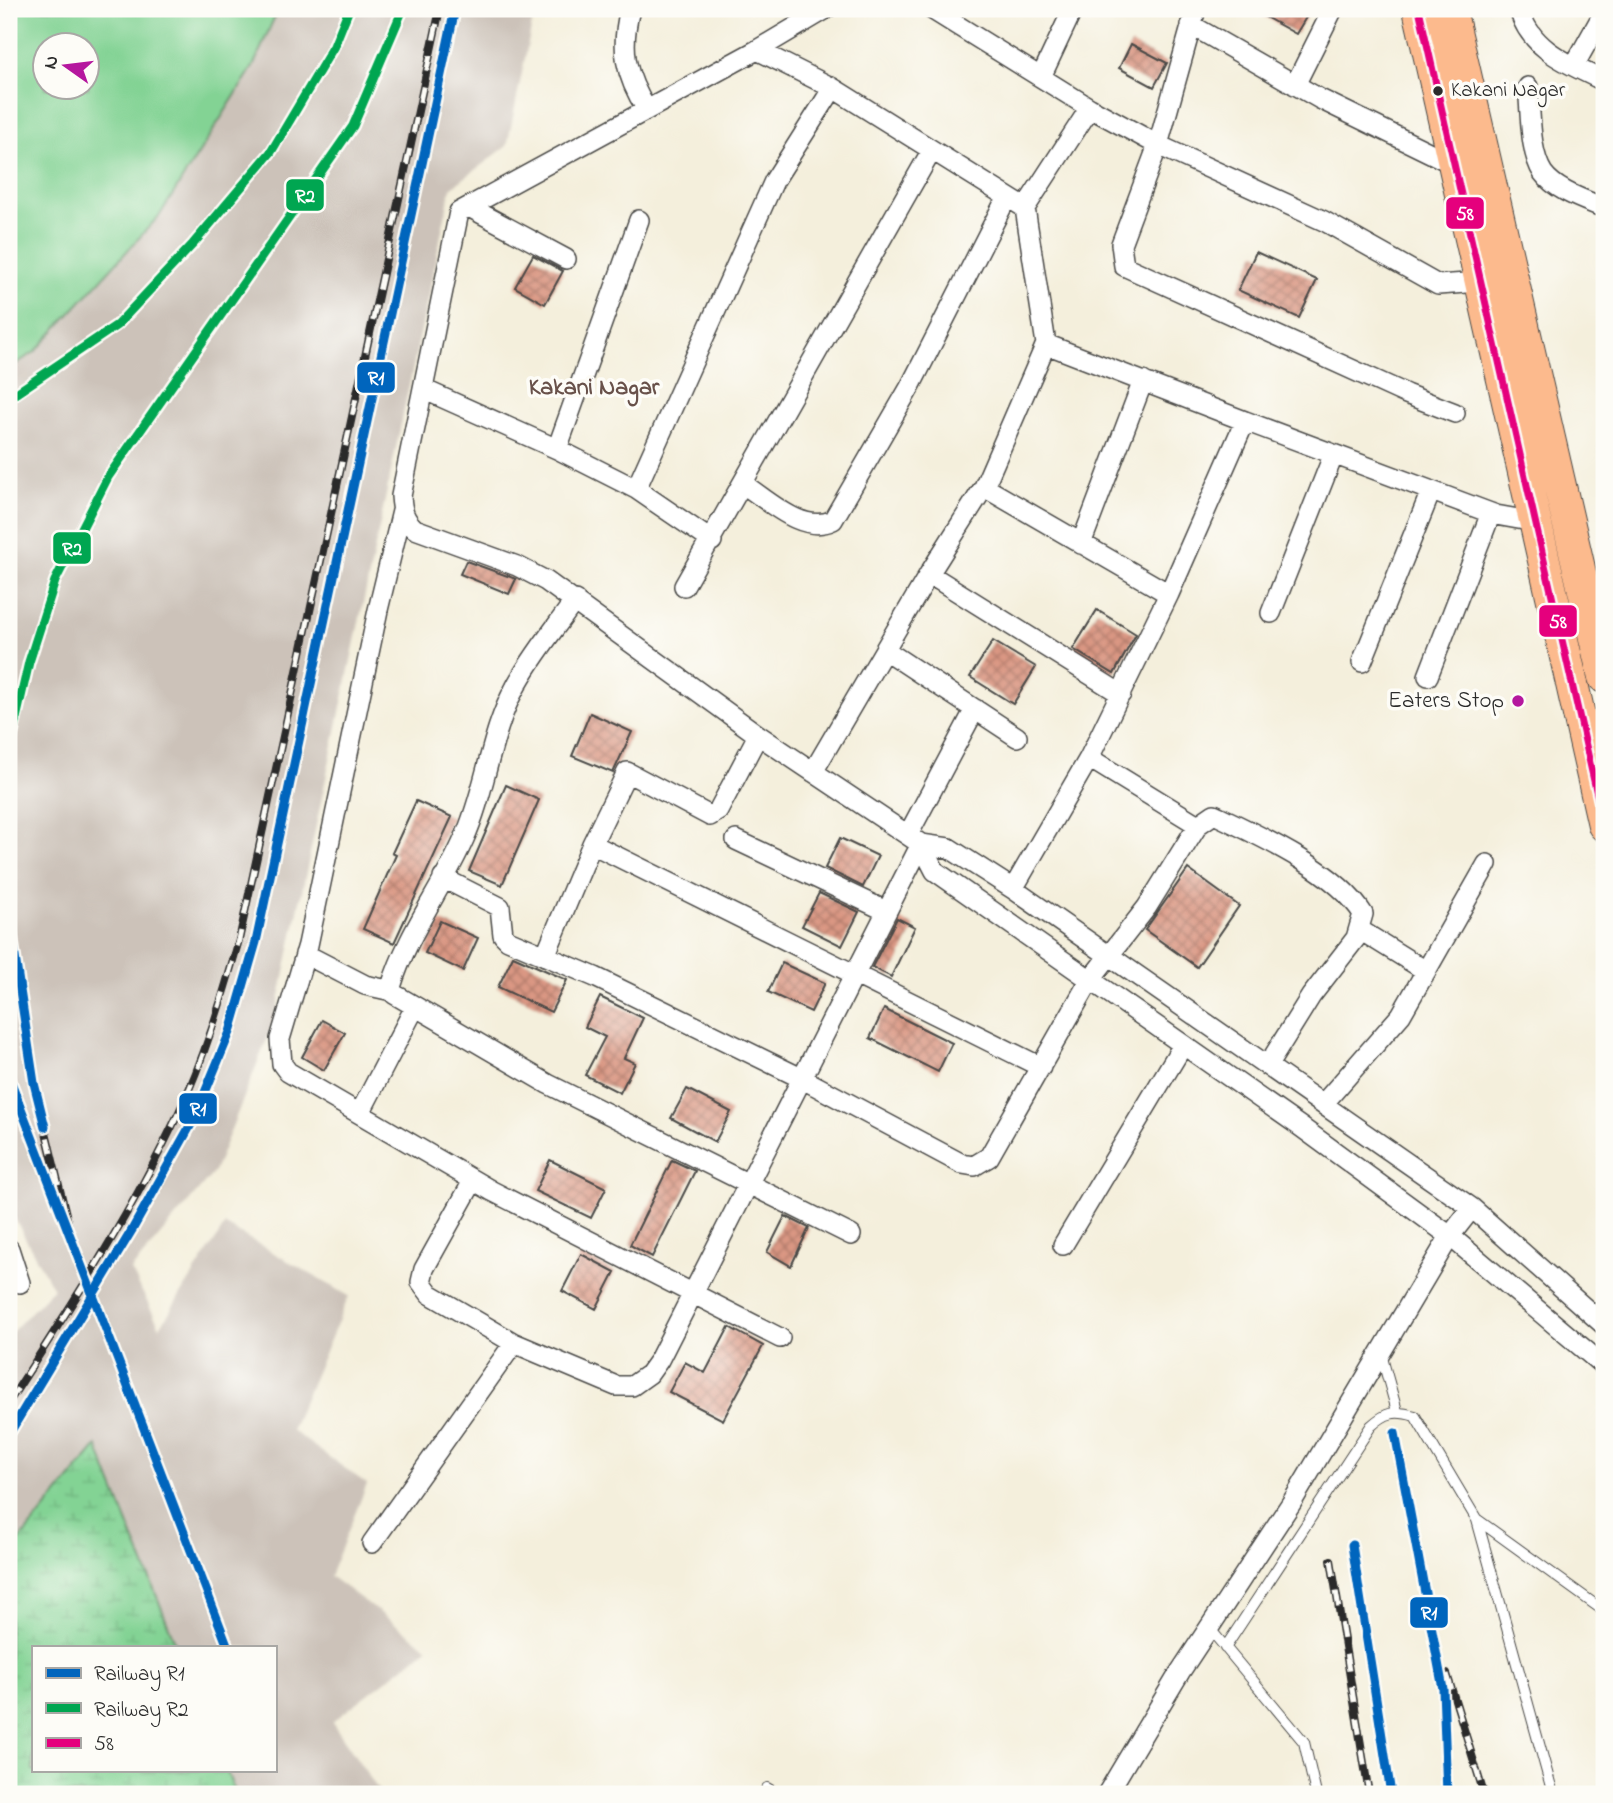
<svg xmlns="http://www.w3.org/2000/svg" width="1613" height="1803" font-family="'Indie Flower',sans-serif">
  <defs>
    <pattern id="wetland-marsh" width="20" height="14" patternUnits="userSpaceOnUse" patternTransform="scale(1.75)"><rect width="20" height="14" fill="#83d394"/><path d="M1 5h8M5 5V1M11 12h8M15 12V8" fill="none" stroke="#71b580"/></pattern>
    <pattern id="building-cross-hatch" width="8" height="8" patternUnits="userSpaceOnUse" patternTransform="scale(1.75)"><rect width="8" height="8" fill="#da9783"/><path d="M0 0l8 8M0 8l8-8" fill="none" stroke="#b17b6b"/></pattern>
  </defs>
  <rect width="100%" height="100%" fill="#fdfcf7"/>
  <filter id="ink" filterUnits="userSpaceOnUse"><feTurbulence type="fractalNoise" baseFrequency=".0143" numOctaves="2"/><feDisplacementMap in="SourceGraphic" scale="14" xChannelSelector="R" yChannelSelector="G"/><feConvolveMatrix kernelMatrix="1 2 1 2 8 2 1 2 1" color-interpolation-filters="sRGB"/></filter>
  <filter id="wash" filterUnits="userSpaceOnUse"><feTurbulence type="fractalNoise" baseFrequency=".00686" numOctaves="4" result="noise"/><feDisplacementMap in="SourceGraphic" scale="28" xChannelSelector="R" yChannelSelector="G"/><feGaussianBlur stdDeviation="1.57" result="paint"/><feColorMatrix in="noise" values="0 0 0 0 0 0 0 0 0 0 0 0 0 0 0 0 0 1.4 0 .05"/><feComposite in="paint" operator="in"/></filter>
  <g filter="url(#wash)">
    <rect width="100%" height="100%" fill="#f4efdc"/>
    <path fill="#ccc2b9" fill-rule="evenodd" d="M9,9h526l-28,137 -56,42 -176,831 -61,153 -83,98 29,57 65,-102 124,71 -58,134 76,54 -37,92 98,72 -96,74 49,72h-372v-459l44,-46 -44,-81zM46,46h42v42h-42zM33,1647h242v123h-242z"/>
    <path fill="#83d394" stroke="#577f60" stroke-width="2" fill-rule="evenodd" d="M9,9h269l-25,58 -93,148 -125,137 -26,16zM46,46h42v42h-42z"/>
    <path fill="url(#wetland-marsh)" stroke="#577f60" stroke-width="2" d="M97,1446l80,201h-144v123h193l10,24h-227v-241z"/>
    <g id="blocks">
      <path fill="url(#building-cross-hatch)" d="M1251,9h60l-15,25z
        M1131,44l36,19 -13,24 -35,-19z
        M1256,252l61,28 -18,38 -61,-28z
        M533,255l30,16 -18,33 -30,-17z
        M466,561l50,18 -7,15 -49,-20z
        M1097,610l39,24 -22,40 -41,-25z
        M993,641l43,26 -23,37 -43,-27z
        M590,713l42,19 -19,41 -41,-17z
        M506,785l33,15 -37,85 -33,-14z
        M416,801l36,16 -58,126 -31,-14 33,-74 -4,-2z
        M840,838l38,18 -15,31 -38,-19z
        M1188,869l51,37 -42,61 -52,-37z
        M819,893l40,19 -17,34 -40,-20z
        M897,918l18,9 -24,50 -19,-10z
        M440,921l38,17 -15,33 -38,-18z
        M513,956l54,24 -16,32 -53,-25z
        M782,963l43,20 -14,29 -43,-20z
        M600,997l43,21 -19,40 11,5 -15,30 -35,-18 20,-38 -20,-10z
        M884,1009l68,34 -14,29 -68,-34z
        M322,1020l23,13 -21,37 -22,-13z
        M687,1089l44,23 -16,30 -44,-24z
        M550,1160l56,28 -15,30 -56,-27z
        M672,1160l23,11 -43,86 -22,-12z
        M785,1216l24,12 -18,38 -24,-14z
        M581,1254l34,18 -19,37 -34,-18z
        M729,1327l34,19 -40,74 -54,-28 16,-30 20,11z"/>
    </g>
  </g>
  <g filter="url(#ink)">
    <use href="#blocks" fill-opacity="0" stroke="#494846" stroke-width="2"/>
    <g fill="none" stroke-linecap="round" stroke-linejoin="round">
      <g stroke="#494846" stroke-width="12">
        <path id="service" d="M1381,1354l16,57
          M1478,1520l126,91
          M1210,1629l94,113 12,52
          M1225,1648l146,-222c15,-14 24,-16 44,-10l62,104 76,274
          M763,1794l4,-6 10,6"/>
      </g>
      <g stroke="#494846" stroke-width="22">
        <path id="minor" d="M630,9c-10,40 -5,66 17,101
          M826,9l-69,41 -298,162 -58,284c1,15 3,23 14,33l102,37 29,15 212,154 163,109 28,4 64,41 459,319 132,117
          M931,9l159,99 -65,100
          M1196,9l-38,136 166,76 114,64 43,-3
          M1519,9c11,41 50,55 85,72
          M1191,25l129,74 135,66
          M757,50l76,38 192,120 21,136 199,77
          M1574,66l30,-54
          M1041,77l32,-68
          M1295,85l38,-76
          M1528,87c3,25 1,64 15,86 13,18 42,27 61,35
          M1090,108l68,37 -37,99 3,22 282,128 49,19
          M469,207l97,52
          M423,389l134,60 79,40 76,52
          M557,449l82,-229
          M743,484c25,16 60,51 90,36l77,-133 97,-190
          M984,487l185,107
          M636,489l138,-308 59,-93
          M402,511l-24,99 -70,335 -28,94 2,25 6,8 204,119 288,147
          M1081,544l62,-163
          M929,574l192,120
          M684,586l248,-436
          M575,600c-20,29 -44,57 -60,88 -25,45 -29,103 -51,151 -22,50 -57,95 -73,148l3,7 154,90 303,151
          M1271,613l62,-157
          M885,650l132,87
          M1362,662l69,-171
          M1428,676l63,-163
          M813,772l116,-198 55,-87 62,-143
          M908,835l67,-126
          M736,840l150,71
          M592,844l449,223
          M921,844l14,27 366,256 149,109 154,130
          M443,878l57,29 3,28 5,5 87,37 206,101 161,86 12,2 15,-9 101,-177 57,-73 51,-82
          M1013,889l76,-131
          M1360,930l66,41
          M305,954l60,31 27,6
          M545,956l47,-112 35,-72 83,44 8,-5 40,-76
          M1268,1065l43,-69 45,-58 7,-24c-26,-43 -105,-79 -149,-100l-16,11 -109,-67 80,-164 76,-173 251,94 39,7
          M1323,1104l78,-89 86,-151
          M360,1113l55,-106
          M473,1181l-49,88 -3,13 9,12 84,49
          M1063,1245l120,-200
          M9,1249l11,34
          M372,1543l142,-200 102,43h16l17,-12 10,-14 262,-516
          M1107,1794l73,-122 112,-170 158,-266 22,-28"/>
      </g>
      <g stroke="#494846" stroke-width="34">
        <path id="primary" d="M1419,9l185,816
          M1450,9l154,668"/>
      </g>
      <use href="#service" stroke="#fff" stroke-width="10"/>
      <use href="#minor" stroke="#fff" stroke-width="19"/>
      <use href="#primary" stroke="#fcba8d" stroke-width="32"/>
      <g stroke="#2b2b2b" stroke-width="8">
        <path id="rail" d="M9,398l108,-73 76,-81 78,-92 63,-106 15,-37
          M9,749l20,-87 26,-81 53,-104 245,-351 50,-117
          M9,917l25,166 40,164
          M9,1402c60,-93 123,-189 170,-290 26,-55 43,-114 60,-172l201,-931
          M1395,1433l48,256 4,105
          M9,1434l123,-204 62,-111 36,-87 26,-90 199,-933
          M1352,1545l39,249
          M1331,1560l38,234
          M1447,1674l37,120"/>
      </g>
      <use href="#rail" stroke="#fdfcf7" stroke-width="5" stroke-dasharray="16" stroke-linecap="butt"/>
      <g stroke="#fdfcf7" stroke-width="12">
        <path id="bus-1" d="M1419,9l185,816"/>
      </g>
      <use href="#bus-1" stroke="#e5007d" stroke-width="7"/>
      <g stroke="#fdfcf7" stroke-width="14">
        <path id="rail-1" d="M9,917l25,166 11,44
          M9,1077l219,570
          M1395,1433l48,256 4,105
          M9,1434l123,-204 62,-111 36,-87 26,-90 199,-933
          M1352,1545l39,249"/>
      </g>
      <g stroke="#fdfcf7" stroke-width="14">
        <path id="rail-2" d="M9,398l108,-73 76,-81 78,-92 63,-106 15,-37
          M9,749l20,-87 26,-81 53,-104 245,-351 50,-117"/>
      </g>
      <use href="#rail-1" stroke="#0065bd" stroke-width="9"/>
      <use href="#rail-2" stroke="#00a651" stroke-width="9"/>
    </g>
  </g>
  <circle fill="#2b2b2b" stroke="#fdfcf7" stroke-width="2.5" cx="1438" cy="91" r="6"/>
  <circle fill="#b5179e" stroke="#fdfcf7" stroke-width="2.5" cx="1518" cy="701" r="7"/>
  <g text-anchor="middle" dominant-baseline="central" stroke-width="7" stroke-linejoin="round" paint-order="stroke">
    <g font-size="21" fill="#2b2b2b" stroke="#fdfcf7" text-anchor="start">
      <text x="1451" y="91">Kakani Nagar</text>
    </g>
    <g font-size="23" fill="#2b2b2b" stroke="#fdfcf7" text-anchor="end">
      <text x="1504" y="701">Eaters Stop</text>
    </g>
    <g font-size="24" font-weight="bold" fill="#68514a" stroke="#fdfcf7">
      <text x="594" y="388">Kakani Nagar</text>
    </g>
  </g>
  <g stroke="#fdfcf7" stroke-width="2.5">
    <rect x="285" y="178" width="40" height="34" rx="7" fill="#00a651"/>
    <rect x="1445" y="196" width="40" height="34" rx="7" fill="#e5007d"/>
    <rect x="356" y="361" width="40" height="33" rx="7" fill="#0065bd"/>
    <rect x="52" y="531" width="40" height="34" rx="7" fill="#00a651"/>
    <rect x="1538" y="604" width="40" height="34" rx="7" fill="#e5007d"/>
    <rect x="178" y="1092" width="40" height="33" rx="7" fill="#0065bd"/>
    <rect x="1409" y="1596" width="40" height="33" rx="7" fill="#0065bd"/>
  </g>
  <g font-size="19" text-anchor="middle" font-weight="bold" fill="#fff">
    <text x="305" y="202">R2</text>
    <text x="1465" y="220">58</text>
    <text x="376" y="384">R1</text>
    <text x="72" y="555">R2</text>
    <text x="1558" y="628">58</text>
    <text x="198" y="1115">R1</text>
    <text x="1429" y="1619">R1</text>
  </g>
  <rect width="1613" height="1803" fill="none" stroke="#fdfcf7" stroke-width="35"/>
  <rect x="32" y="1646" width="245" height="126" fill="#fdfcf7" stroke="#a9a8a5" stroke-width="2"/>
  <rect x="46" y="1668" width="35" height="10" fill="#0065bd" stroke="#a9a8a5" stroke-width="2"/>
  <text x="94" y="1680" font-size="21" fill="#2b2b2b">Railway R1</text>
  <rect x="46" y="1703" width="35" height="10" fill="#00a651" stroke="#a9a8a5" stroke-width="2"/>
  <text x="94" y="1716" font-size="21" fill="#2b2b2b">Railway R2</text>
  <rect x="46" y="1738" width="35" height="10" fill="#e5007d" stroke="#a9a8a5" stroke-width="2"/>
  <text x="94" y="1750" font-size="21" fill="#2b2b2b">58</text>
  <g transform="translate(66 66) rotate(284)"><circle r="33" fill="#fdfcf7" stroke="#a9a8a5" stroke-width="2"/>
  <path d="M0-5L12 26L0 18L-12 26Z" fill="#b5179e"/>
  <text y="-10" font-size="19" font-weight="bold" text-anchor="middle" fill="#2b2b2b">N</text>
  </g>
</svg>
